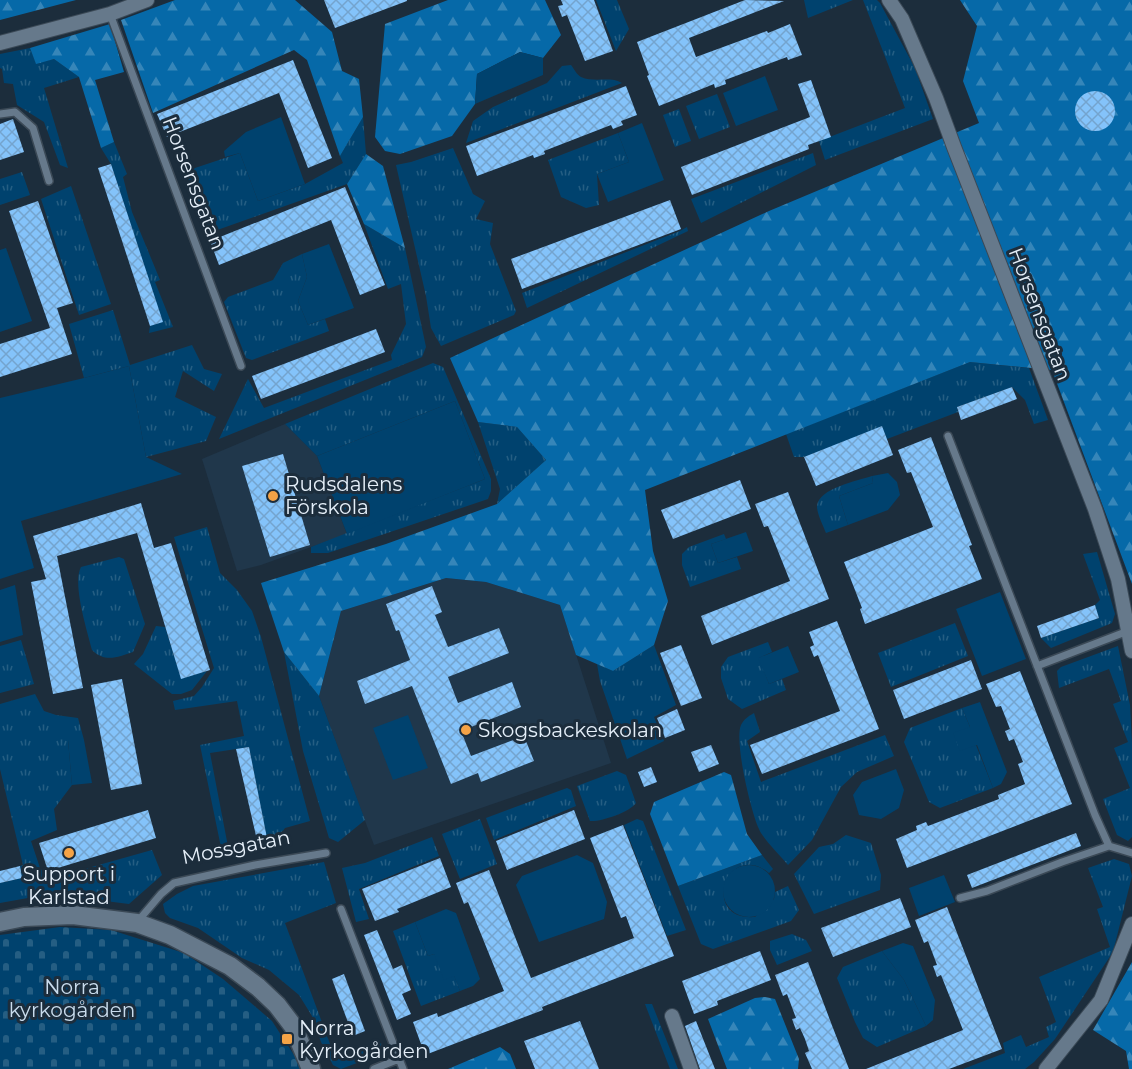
<svg xmlns="http://www.w3.org/2000/svg" width="1132" height="1069" font-family="Montserrat,sans-serif">
  <defs>
    <pattern id="grass-tufts" width="24" height="20" patternUnits="userSpaceOnUse" patternTransform="scale(1.5)"><rect width="24" height="20" fill="#00426e"/><path d="M3 7l-1-3M5 7V3M7 7l1-3M15 17l-1-3M17 17v-4M19 17l1-3" fill="none" stroke="#255e83"/></pattern>
    <pattern id="forest-firs" width="22" height="20" patternUnits="userSpaceOnUse" patternTransform="scale(1.5)"><rect width="22" height="20" fill="#0669a8"/><path d="M5 1l3.5 6h-7zM16 11l3.5 6h-7z" fill="#3686b9"/></pattern>
    <pattern id="cemetery-stones" width="16" height="16" patternUnits="userSpaceOnUse" patternTransform="scale(1.5)"><rect width="16" height="16" fill="#00426e"/><path d="M2 7V4a2 2 0 0 1 4 0v3zM10 15v-3a2 2 0 0 1 4 0v3z" fill="#255e83"/></pattern>
    <pattern id="building-cross-hatch" width="8" height="8" patternUnits="userSpaceOnUse" patternTransform="scale(1.5)"><rect width="8" height="8" fill="#84c3fa"/><path d="M0 0l8 8M0 8l8-8" fill="none" stroke="#74a4ce"/></pattern>
  </defs>
  <rect width="100%" height="100%" fill="#1c2d3c"/>
  <path fill="#20374b" d="M285,424l32,32 30,78 -86,31 -24,6 -35,-112z
    M446,578l40,4 74,23 51,158 -237,82 -55,-149 22,-85z"/>
  <path fill="url(#grass-tufts)" d="M596,0h21l12,29 -13,22z
    M804,0h49l-45,18z
    M863,0h14l3,3 35,65 18,51 -108,41 -6,-19 86,-33z
    M30,48l6,15 18,-4 25,18 -35,11 24,80 -8,-3 -16,-43 -27,-17 -4,-21 -9,-1 -2,-14 -2,-1v-14z
    M571,65c3,4 6,10 10,12 13,6 30,-1 41,6l-156,60 7,-22 20,-14 54,-24 15,-17z
    M717,94l13,33 -31,12 -13,-33z
    M679,109l12,32 -16,6 -12,-32z
    M363,117l3,37 -19,30 -141,50 -20,-63 54,-18 18,48 47,-17 38,-21 -3,-7z
    M618,133l11,29 -32,12 2,31 -13,3 -25,-11 -13,-37z
    M114,142l13,32 -4,3 9,35 28,68 -5,2 18,45 -24,6 1,-7 12,-5 -51,-157 -10,-16z
    M453,148l20,46 12,7 -9,18 17,4 -3,21 26,67 -2,4 -73,31 -10,-18 -5,-32 -30,-131 15,-3z
    M813,153l3,12 -115,58 -10,-24z
    M22,172l8,23 -30,10v-26z
    M71,186l40,118 -32,11 -38,-116z
    M364,224l41,24 21,99 -4,10 -203,82 29,-60 16,29 128,-48 -1,-5 15,-31 -5,-40 -13,5z
    M687,227l1,4 -161,77 -5,-15 158,-62z
    M302,254l5,23 -9,24 10,24 17,-6 4,12 -77,29 -6,-2 -22,-56 4,-5 45,-17 10,-17z
    M113,310l17,55 62,-20 12,24 18,5 -8,17 -31,-20 -8,26 41,20 -10,24 -60,16 -17,-91 -45,12 -15,-54z
    M970,362l59,6 19,52 -14,4 -9,-24 -13,-13 -55,20 1,5 -71,27 -5,-12 -78,30h-10l-8,-23z
    M433,363l10,4 48,112v12l-3,8 -160,54h-17v-6l174,-68 -30,-78 -138,55 -32,-32z
    M478,422l39,5 29,33 -49,44 3,-15z
    M872,476l1,7 -34,13 9,29 -22,8c-3,-8 -9,-19 -9,-27 2,-18 40,-25 55,-30z
    M207,527l13,46 17,17 15,21 9,26 49,184 -25,7 -16,21 -20,-102 -39,6 20,104h-7l-23,-112 44,-9 -7,-35 -62,9 -2,-9 21,-5 8,-9 12,-19 -40,-131z
    M724,534l2,5 -15,5 7,19 19,-6 4,12 -51,18 -8,-22v-11l7,-7z
    M1097,552l18,62 -3,9 -61,25 -10,-10 58,-20 -4,-13 5,-5 -17,-46z
    M119,557l5,2 21,65 -12,28c-15,5 -28,11 -41,-2 -5,-20 -20,-67 -11,-83z
    M955,623l13,33 -77,31 -13,-34z
    M156,626l9,1 16,51 26,-7 -15,19 -11,4h-9l-38,-30 9,-10z
    M21,640l13,44 -34,9v-47z
    M768,642l4,10 -13,6 10,26 13,-5 4,11 -44,19 -14,-10 -7,-21v-11l7,-10z
    M654,645l22,60 -22,12 10,24 -37,18 -27,-78 -3,-17 16,7z
    M1118,646l12,59 2,38v94l-4,4 -11,-6 -14,-36 27,-11 -16,-40 14,-6 -15,-38 8,-3 -12,-32 -50,19 -2,-17 4,-4z
    M284,652l35,44 46,124 -27,22 -9,-4 -26,-87z
    M35,694l9,17 12,4 22,3 6,22h-16l4,45 -18,24 3,21 -26,11 9,27 9,11 103,-29 10,25 -33,29 -79,-10 -50,9v-20l22,-5 -2,-12 3,-1 -23,-96v-65z
    M962,708l8,19 -10,23 16,-5 17,43 -53,20 -11,-6 -25,-60 6,-14z
    M754,713l6,19 -13,9 14,41 124,-47 9,21 -37,16 -16,15 -29,53 -24,25c-7,-9 -25,-26 -29,-36 -8,-17 -25,-88 -18,-104 3,-6 8,-9 13,-12z
    M617,771l9,4 10,28c-6,9 -35,19 -46,18l-13,-35z
    M567,788l4,2 5,16 -82,34 -8,-22z
    M480,819l17,45 -37,15 -18,-45z
    M637,819l6,2 43,109 -19,6 -43,-111z
    M846,835l25,8 10,32 -1,15 -66,24 -20,-40 25,-27 14,-3z
    M432,837l7,19 -80,33 10,30 -13,3 -14,-54 23,-5z
    M762,855l11,14 -4,4c-42,-34 -70,48 -14,44l19,-18 1,-7 13,-6 11,24 -8,11 -78,28 -12,-5 -23,-58z
    M1114,859l15,5 3,12 -19,76 -58,87 -21,23 -9,7h-62l42,-16 -2,-10 18,-8 5,12 23,-10 -3,-10 10,-5 -17,-45 71,-30 -13,-38 6,-2 -15,-39z
    M324,862l12,41 -51,20 51,137 45,-17 2,10 -42,16 -8,-4 -12,-23 -9,-26 -13,-21 -30,-25 -27,-12 -44,-30 -28,-10 -5,-5 -2,-9 14,-10 16,-8z
    M415,922l13,34 6,-2 20,21 6,16 -39,15 -28,-75z
    M792,934l14,6 6,11 -35,14 -7,-15v-9z
    M882,951l22,29 22,46 -49,21 -14,-9 -8,-16 -18,-44 6,-11z
    M645,1004h7l26,65h-8z"/>
  <path fill="url(#forest-firs)" d="M0,0h76l-76,20z
    M175,0h120l37,32 10,39 17,8 4,38 -23,39 -33,-96 -13,-10 -141,63 -32,-93z
    M448,0h97l16,35 -18,23 -23,-6 -43,22 -2,30 -23,32 -52,18 -15,-3 -10,-14 10,-113z
    M960,0h172v584l-80,-214 -82,-8 -325,128 8,61 15,50 -14,44 -41,26 -37,-16 -16,-50 -74,-23 -40,-4 -105,33 -22,85 -35,-44 -23,-69 125,-39 111,-40 49,-44 -29,-33 -39,-5 -28,-64 319,-147 210,-88 -16,-42 14,-55z
    M110,24l14,48 -29,8 19,62 -13,6 -22,-71 -25,-18 -18,5 -6,-16z
    M366,154l17,12 22,82 -41,-24 -17,-40z
    M724,772l7,3 16,59 15,21 -84,31 -28,-72 4,-12z
    M1132,962v107h-3l-3,-18 -33,-21z
    M765,997l10,2 24,60 -1,10h-71l-19,-50 47,-21z
    M500,1047l10,7 6,15h-68z"/>
  <path fill="url(#cemetery-stones)" d="M60,927l51,3 73,23 39,26 49,42 31,48h-303v-134z"/>
  <path fill="#00426e" d="M520,52l23,6v17l-68,29 2,-30z
    M765,76l13,34 -42,16 -13,-33z
    M281,117l24,67 -47,17 -18,-48 -15,4 -1,-6 22,-19z
    M642,123l22,57 -56,22 -11,-28 32,-12 -11,-29z
    M329,244l25,64 -46,17 -10,-24 9,-24 -5,-23z
    M6,248l26,73 -32,11v-82z
    M129,366l17,91 36,17 -161,47 13,47 -34,11v-181l84,-20z
    M455,401l30,78 -138,55 -30,-78z
    M888,473l9,9 3,13 -12,15 -40,15 -9,-29 34,-13 -1,-7z
    M746,532l7,19 -35,12 -7,-19z
    M15,585l8,50 -23,7v-52z
    M1000,592l26,67 -44,17 -26,-67z
    M788,646l11,26 -30,12 -11,-26z
    M980,702l27,70 -6,12 -8,4 -16,-43 -17,6 -7,-18 17,-6 -8,-19z
    M408,715l20,53 -35,12 -20,-52z
    M68,740h16l8,43 -20,2z
    M896,769l8,21 -5,18 -18,11 -22,-4 -6,-20 9,-13z
    M577,855l16,8 14,39 -3,17 -65,23 -23,-57 6,-9z
    M723 891a26 26 0 1 1 52 0a26 26 0 1 1-52 0Z
    M944,875l11,27 -36,14 -10,-28z
    M446,909l10,4 24,66 -7,7 -13,5 -6,-15 -10,4 -10,-26 -6,2 -13,-34z
    M903,943l10,3 22,54 -2,20 -7,6 -22,-46 -22,-29z"/>
  <path fill="url(#building-cross-hatch)" d="M324,0h83v1l-72,27z
    M561,0h33l19,51 -28,10 -18,-46 -5,2 -4,-11 5,-1z
    M745,0l39,1 -95,37 7,19 71,-26 1,2 22,-9 12,31 -14,5 -1,-3 -62,23 1,4 -11,4 -1,-4 -55,22 -12,-30 2,-1 -12,-33z
    M293,60l39,98 -24,10 -29,-75 -112,44 -10,-23z
    M811,80l20,57 -23,8 1,4 -117,46 -11,-28 129,-50 -12,-33z
    M626,86l11,29 -16,6 2,4 -10,4 -2,-4 -67,26 1,3 -11,4 -1,-3 -56,21 -11,-30z
    M1075 111a20 20 0 1 1 40 0a20 20 0 1 1-40 0Z
    M13,119l11,33 -24,8v-36z
    M111,164l52,158 -13,4 -52,-158z
    M345,187l40,98 -25,10 -29,-75 -112,45 -9,-24z
    M670,200l11,29 -159,60 -11,-30z
    M38,201l35,102 -16,5 15,46 -72,23v-33l50,-16 -41,-117z
    M376,329l9,23 -124,47 -9,-23z
    M1012,387l5,12 -56,21 -4,-13z
    M882,426l11,29 -77,31 -12,-29z
    M931,437l41,108 -3,1 13,33 -117,45 -5,-15 2,-1 -18,-46 89,-35 -22,-55 -4,1 -9,-23z
    M283,454l27,91 -40,12 -28,-91z
    M740,480l11,29 -78,30 -12,-29z
    M788,492l41,107 -117,46 -11,-29 89,-35 -22,-55 -4,1 -9,-23z
    M141,503l13,45 17,-5 39,127 -29,9 -44,-146 -80,23 26,132 -30,6 -22,-112 15,-3 -13,-43z
    M432,586l10,26 -7,3 13,32 51,-19 10,25 -61,24 10,26 54,-21 9,25 -60,24 10,25 53,-20 10,25 -53,21 -3,-9 -27,11 -39,-98 -47,18 -8,-23 53,-21 -11,-30 -3,1 -10,-27z
    M1095,605l4,13 -58,20 -4,-12z
    M837,621l42,108 -117,45 -12,-29 90,-34 -22,-56 -4,2 -4,-10 4,-2 -5,-13z
    M681,645l21,53 -21,8 -21,-53z
    M971,660l11,29 -78,30 -11,-29z
    M1020,671l52,133 -165,64 -11,-29 21,-9 -1,-4 10,-4 2,4 71,-27 -1,-4 27,-11 -7,-20 5,-2 -9,-23 -5,2 -4,-10 5,-2 -9,-23 -5,1 -10,-23z
    M122,679l20,105 -31,6 -20,-105z
    M677,709l8,21 -20,8 -8,-20z
    M711,745l8,19 -20,8 -8,-20z
    M249,747l18,91 -10,2 -21,-91z
    M651,767l6,15 -13,5 -6,-15z
    M148,810l8,28 -108,33 -9,-28z
    M574,810l11,29 -78,31 -11,-29z
    M623,825l51,131 -132,51 1,3 -118,45 -12,-33 24,-9 1,4 66,-26 -36,-89 -4,2 -8,-21 33,-13 42,108 103,-40 -8,-22 -5,2 -31,-80z
    M1076,833l5,13 -109,42 -5,-13z
    M440,858l11,29 -54,22 2,3 -24,9 -13,-32z
    M20,866l2,12 -22,5v-12z
    M900,898l11,29 -78,30 -12,-29z
    M947,907l55,142 -53,20h-83l97,-39 -22,-55 -4,2 -4,-11 4,-1 -9,-24 -4,2 -9,-23z
    M377,930l16,39 9,-4 9,25 -9,4 9,20 -14,6 -33,-85z
    M760,951l11,29 -54,21 1,4 -24,9 -12,-33z
    M808,962l25,66 16,41h-37l-7,-16 4,-2 -4,-12 -5,-11 -4,2 -4,-11 4,-1 -9,-24 -4,2 -8,-21z
    M344,974l21,57 -12,5 -21,-57z
    M580,1021l19,48h-64l-11,-28z
    M696,1021l19,48h-15l-15,-43z"/>
  <g fill="none" stroke-linecap="round" stroke-linejoin="round">
    <g stroke="#3b4956" stroke-width="10">
      <path id="service" d="M110,14l131,352
        M0,114l15,-2 18,16 16,53
        M948,436l147,379 14,31 23,7
        M1037,666l91,-35
        M960,898l27,-7 75,-29 47,-16
        M341,909l62,160
        M138,921l23,-27 13,-11 81,-18 71,-12
        M374,1069l25,-10"/>
    </g>
    <g stroke="#3b4956" stroke-width="16">
      <path id="minor" d="M889,0l13,19 34,79 18,49 141,362 23,70 14,72
        M0,43l110,-29 37,-14
        M672,1016l19,53
        M1046,1069l55,-69 31,-76"/>
    </g>
    <g stroke="#3b4956" stroke-width="21">
      <path id="tertiary" d="M0,922l24,-5 49,-2 64,8 33,12 60,31 28,21 19,18 16,21 18,43"/>
    </g>
    <use href="#service" stroke="#66798b" stroke-width="7"/>
    <use href="#minor" stroke="#66798b" stroke-width="14"/>
    <use href="#tertiary" stroke="#66798b" stroke-width="18"/>
  </g>
  <g fill="#f5a346" stroke="#1c2d3c" stroke-width="2">
    <circle cx="273" cy="496" r="6"/>
    <circle cx="466" cy="730" r="6"/>
    <circle cx="69" cy="853" r="6"/>
    <rect x="281" y="1033" width="12" height="12" rx="3"/>
  </g>
  <g text-anchor="middle" dominant-baseline="central" stroke-width="6" stroke-linejoin="round" paint-order="stroke">
    <g font-size="20" fill="#e5eff9" stroke="#1c2d3c">
      <text transform="translate(194 183) rotate(69)">Horsensgatan</text>
      <text transform="translate(1040 314) rotate(69)">Horsensgatan</text>
      <text transform="translate(236 847) rotate(-11)">Mossgatan</text>
    </g>
    <g font-size="20" fill="#e5eff9" stroke="#1c2d3c" text-anchor="start">
      <text x="285" y="484">Rudsdalens<tspan x="285" dy="23">Förskola</tspan></text>
      <text x="478" y="730">Skogsbackeskolan</text>
      <text x="69" y="874" text-anchor="middle">Support i<tspan x="69" dy="23">Karlstad</tspan></text>
      <text x="299" y="1028">Norra<tspan x="299" dy="23">Kyrkogården</tspan></text>
    </g>
    <g font-size="20" fill="#c9dced" stroke="#1c2d3c">
      <text x="72" y="987">Norra<tspan x="72" dy="23">kyrkogården</tspan></text>
    </g>
  </g>
</svg>
